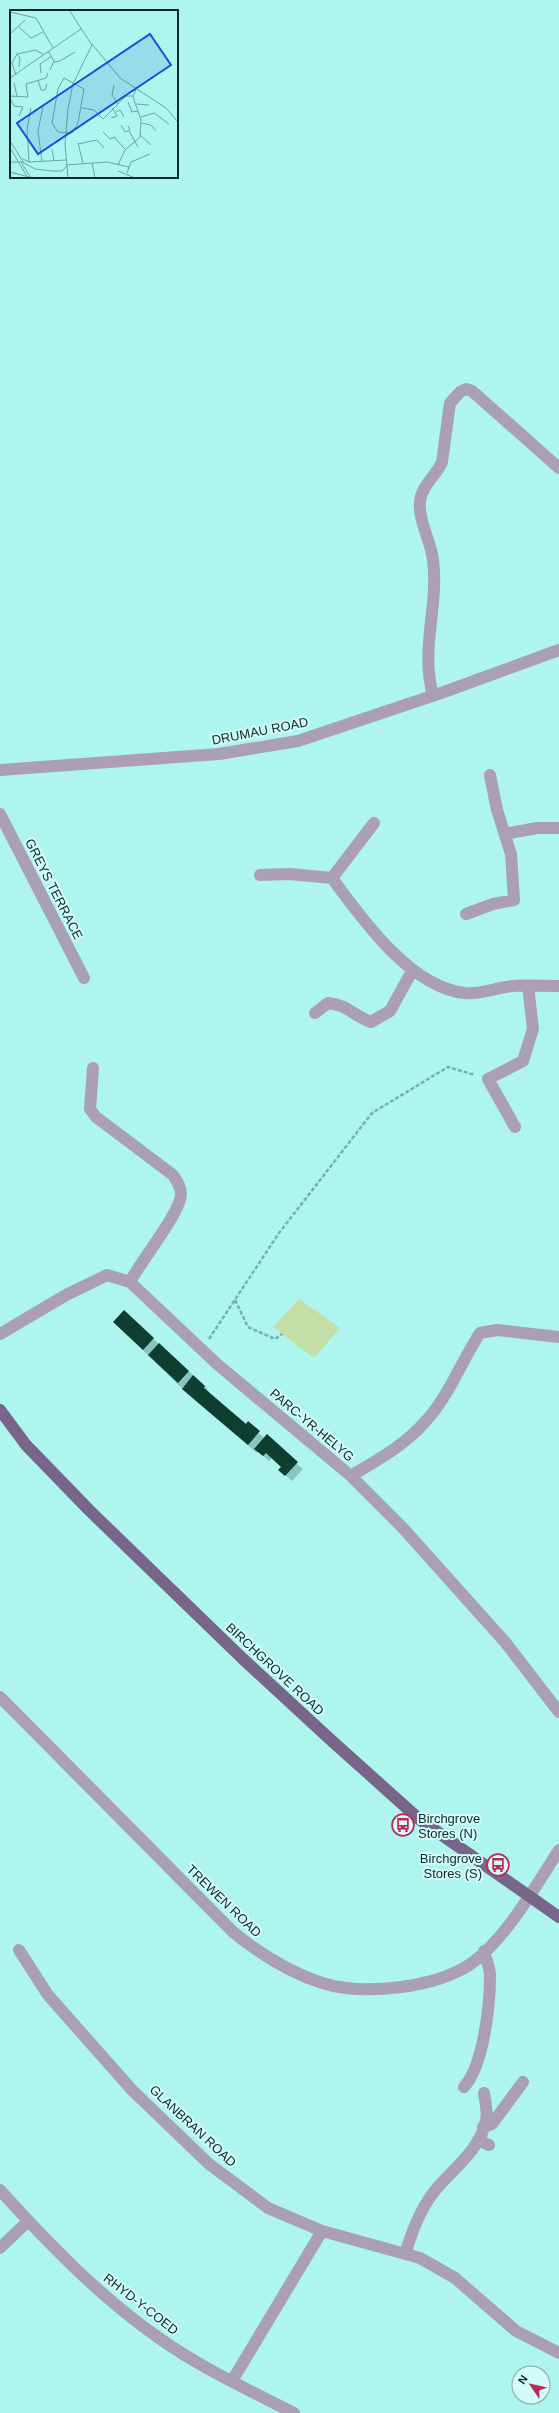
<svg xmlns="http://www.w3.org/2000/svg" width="559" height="2413" font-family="Arial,sans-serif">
  <rect width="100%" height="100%" fill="#adf5ee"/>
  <path fill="#c3dea7" d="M299,1299l41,29 -26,30 -41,-31z"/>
  <path fill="#0003" d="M124,1312l81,74 8,11 90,72 -11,12 -12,-11 2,-3 -10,-9 -3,3 -11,-10 -1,2 -65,-55 -72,-70z"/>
  <path fill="#0f3e30" d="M124,1310l30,28 -11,12 -30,-28z
    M159,1343l30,28 -11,12 -30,-28z
    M193,1375l12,11 -1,2 42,36 2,-3 12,10 -12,14 -66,-56z
    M267,1434l31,28 -13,14 -7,-6 3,-3 -15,-14 -3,3 -9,-7z"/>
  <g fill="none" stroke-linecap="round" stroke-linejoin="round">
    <path stroke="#77b1ab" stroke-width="2.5" stroke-dasharray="4 2" stroke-linecap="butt" d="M235,1300l13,27 27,12 7,-5
      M209,1339l70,-106 93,-120 76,-46 27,8"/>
    <path stroke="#aa9fb4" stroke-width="12" d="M433,696c-13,-48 6,-90 0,-136 -2,-19 -15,-39 -13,-59 2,-16 16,-25 22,-39l8,-59 10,-11 6,-3 6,2 87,77
      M0,770l219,-16 79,-13 146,-49 115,-42
      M0,814l84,164
      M505,834l32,-6h22
      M260,875l30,-1 42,4 42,-55
      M332,878c30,41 79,110 133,115 15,2 33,-6 48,-7 15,-1 31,0 46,0
      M466,914l27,-10 21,-4 -3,-46 -14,-44 -7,-35
      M315,1013l13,-10c20,2 24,12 43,19l19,-11 22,-40
      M93,1068l-3,41 6,8 77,58c4,6 8,12 8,19 0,18 -41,68 -51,88
      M515,1127l-27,-48 35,-18 10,-32 -5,-43
      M0,1334l66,-39 41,-20 23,7 87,82 134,112 51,51 103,115 54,70
      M351,1476c26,-16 54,-31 74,-54 24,-26 36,-60 55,-89l17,-3 62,7
      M0,1697l233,235c27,22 55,40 89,51 42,13 114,5 150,-20 35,-26 63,-76 87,-113
      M19,1950l29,45 84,95 77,74 59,44 54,23 98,27 35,20 61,53 43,22
      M464,2087c20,-22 26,-83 26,-112 0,-7 -4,-16 -6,-24
      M483,2127l9,-3 31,-42
      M478,2140l11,5
      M0,2190c48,53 100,107 159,148 42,30 90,52 135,75
      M0,2248l28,-27
      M405,2254c7,-22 14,-42 28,-61 17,-22 48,-43 53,-73 2,-8 -1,-19 -2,-27
      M232,2381l90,-150"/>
    <path stroke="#79658a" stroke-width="12" d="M0,1410l26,35 64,66 153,148 89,82 87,78 140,98"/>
  </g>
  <defs>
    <g id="bus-ring" transform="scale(1.15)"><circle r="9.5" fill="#d3fcf8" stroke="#ba2b55" stroke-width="1.5"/><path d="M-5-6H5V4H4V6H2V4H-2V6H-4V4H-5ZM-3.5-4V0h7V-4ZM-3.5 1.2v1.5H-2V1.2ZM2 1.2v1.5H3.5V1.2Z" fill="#ba2b55"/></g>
  </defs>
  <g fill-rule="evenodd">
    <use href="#bus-ring" x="403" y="1825"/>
    <use href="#bus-ring" x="498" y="1865"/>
  </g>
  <g text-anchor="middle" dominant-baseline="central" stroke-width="4" stroke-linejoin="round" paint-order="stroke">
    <g font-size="13" fill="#0c2a28" stroke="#d3fcf8">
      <text transform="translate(260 731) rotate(-11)">DRUMAU ROAD</text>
      <text transform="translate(54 889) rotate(63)">GREYS TERRACE</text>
      <text transform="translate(312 1425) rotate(40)">PARC-YR-HELYG</text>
      <text transform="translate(275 1669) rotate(43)">BIRCHGROVE ROAD</text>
      <text transform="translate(224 1901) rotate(44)">TREWEN ROAD</text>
      <text transform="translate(193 2126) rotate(43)">GLANBRAN ROAD</text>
      <text transform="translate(141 2304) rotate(38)">RHYD-Y-COED</text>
    </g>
    <g font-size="13" fill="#0c2a28" stroke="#d3fcf8" text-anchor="start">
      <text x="418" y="1818">Birchgrove<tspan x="418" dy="15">Stores (N)</tspan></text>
      <text x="482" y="1858" text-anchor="end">Birchgrove<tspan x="482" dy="15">Stores (S)</tspan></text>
    </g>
  </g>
  <g transform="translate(10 10)">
    <rect width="168" height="168" fill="#adf5ee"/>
    <path fill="none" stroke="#6da49f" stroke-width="1" d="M0,2l26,6 17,30M9,17l12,11 12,-6M0,24l15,-14M82,34l28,34 46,30 12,14M38,41l6,10 -4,9M7,44l3,4 -1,9M44,52l6,-1 15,-9M31,63l-1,-9 12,-8M6,65l-4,-12 5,-9 18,-4 8,4M0,68l71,-49M54,68l20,11 -6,34 -6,10 -14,-1 -6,-9 6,-34zM28,70l3,10h4l2,-6M4,73l3,13M104,75l-2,10 6,9M0,86l18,1 -2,-13 20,-6 2,-5M0,88l4,8 9,1 -4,9M118,92l4,10 6,-1M126,94l13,1M72,98l12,2 9,9 23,-23h7M106,102l4,-2 4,7M131,107l13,-4 15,11M101,108l6,-2 -5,-8M131,113l10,2 5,6M111,115l4,7 5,-2 -2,-4M119,121l9,16M93,122l7,7 6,-2M130,125l11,10M105,128l10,11M0,131l14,22M68,133l5,20M68,134l19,-4 7,8M0,138l18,30M42,139l2,12M13,149l6,3 37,-2M0,152h12l13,7 17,2h10l5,-5M11,152l10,16M19,152l-2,-33 4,-21M32,152l-4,-31 5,-24M82,153l3,15M56,155l41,-3 22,5M108,155l7,-15 15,-13 1,-17 -8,-23 3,-8M108,161l17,7M0,162l23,6M117,163l4,-11 19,-8M58,168l-3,-34 3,-35 5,-25 19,-39 -23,-35"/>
    <path fill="#1d4ed8" fill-opacity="0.15" stroke="#1d4ed8" stroke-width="2" d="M140,24l21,31 -133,89 -21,-31z"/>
    <rect width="168" height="168" fill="none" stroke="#0c2a28" stroke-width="2"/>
  </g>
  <g transform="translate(531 2385) rotate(304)"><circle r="19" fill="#d3fcf8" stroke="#83a8a5"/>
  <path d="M0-3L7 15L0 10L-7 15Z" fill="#ba2b55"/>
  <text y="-6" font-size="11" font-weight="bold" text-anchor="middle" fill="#0c2a28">N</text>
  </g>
</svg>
